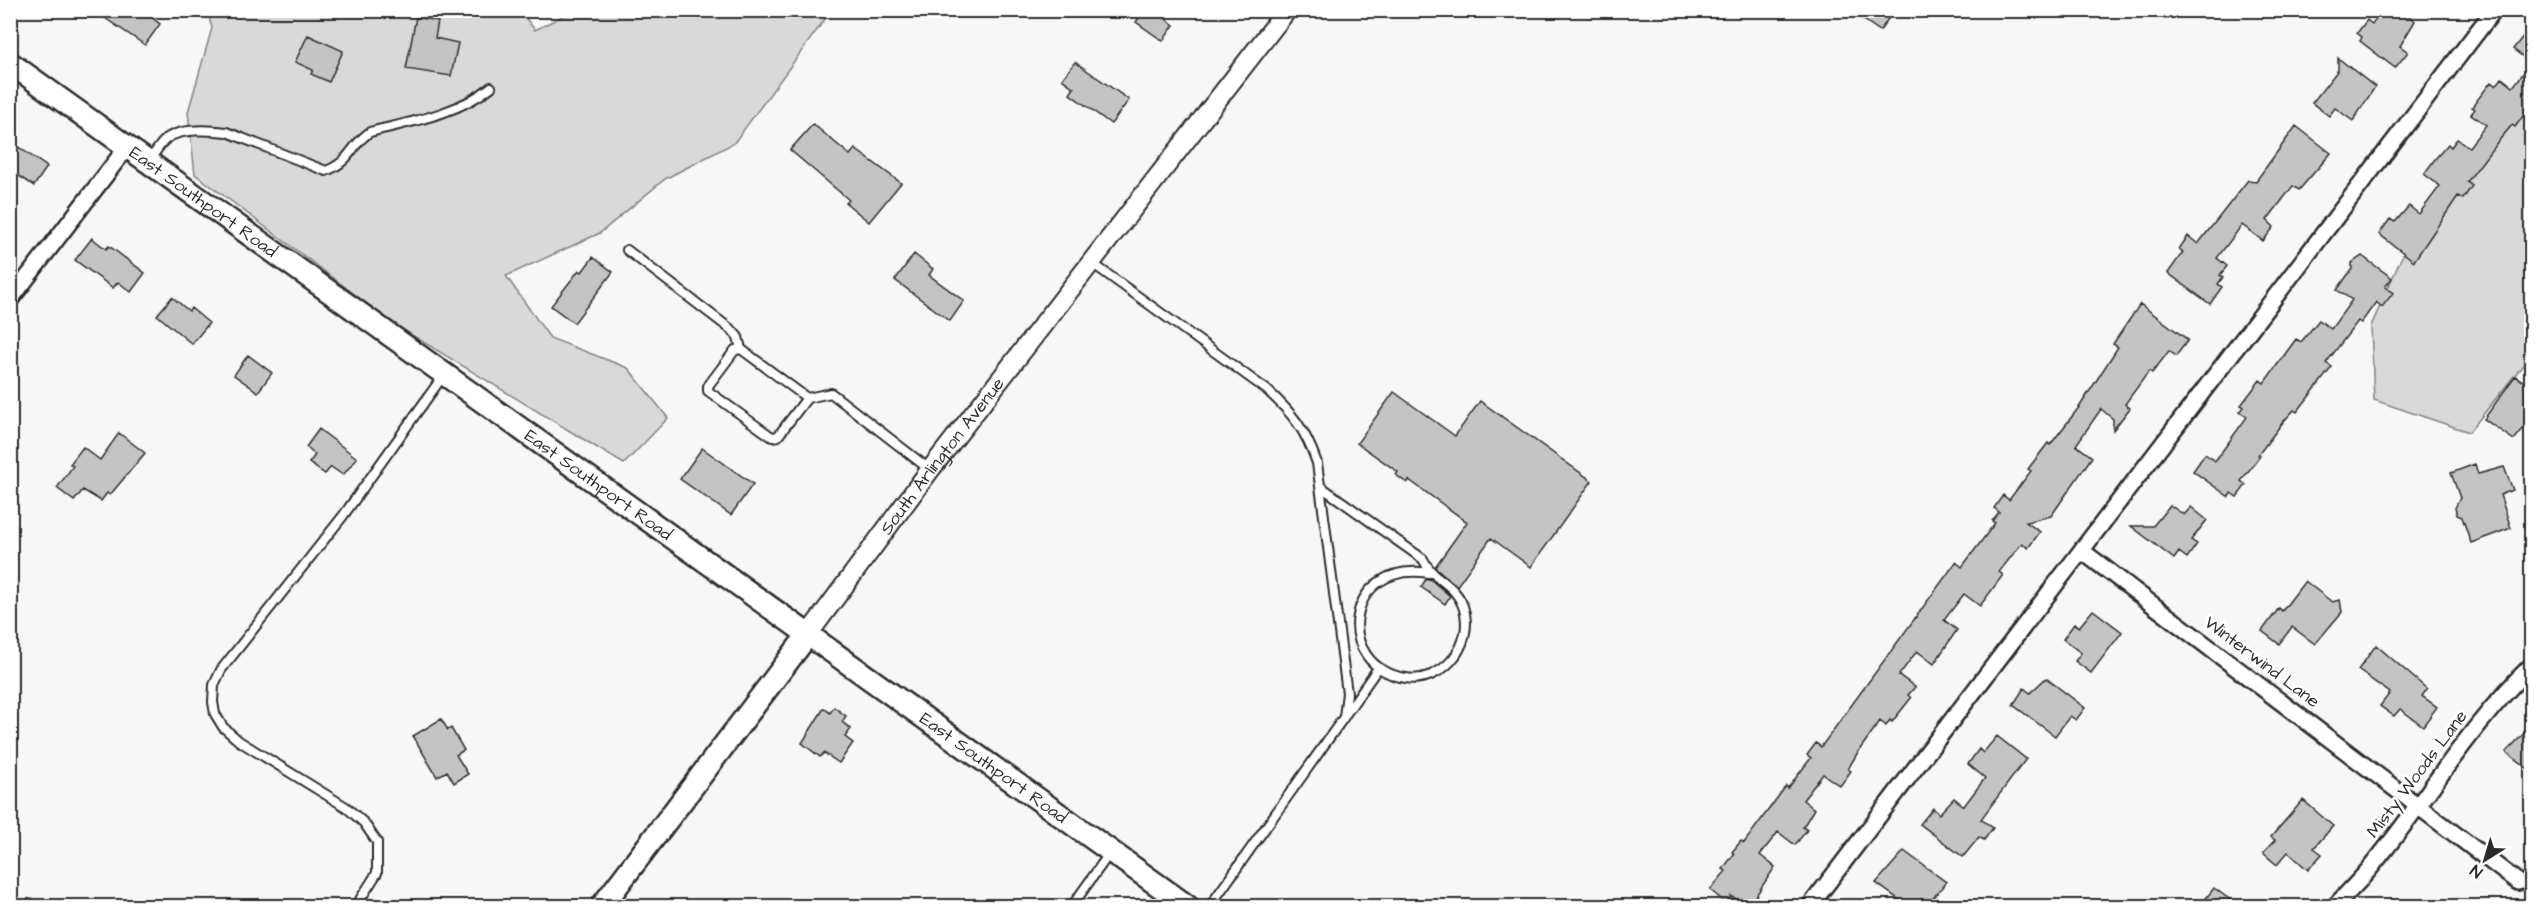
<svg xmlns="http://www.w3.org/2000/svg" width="2542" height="917" font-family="'Architects Daughter',sans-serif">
  <rect width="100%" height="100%" fill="#f7f7f7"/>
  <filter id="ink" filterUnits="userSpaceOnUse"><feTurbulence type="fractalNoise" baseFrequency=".0167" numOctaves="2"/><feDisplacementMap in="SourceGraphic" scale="12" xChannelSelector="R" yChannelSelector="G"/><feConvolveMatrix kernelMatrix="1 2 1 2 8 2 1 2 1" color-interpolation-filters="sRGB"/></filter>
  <g filter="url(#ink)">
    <path fill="#d9d9d9" stroke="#828282" stroke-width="1.5" d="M207,11h313l15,19 37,-19h259l-97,132 -69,36 -65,54 -94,43 44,62 78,30 40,50 -44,46 -227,-138 -202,-152 -7,-62 24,-84z
      M2531,96v259l-62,77 -95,-32 -3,-74 41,-92z"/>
    <path fill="#c4c4c4" stroke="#2b2b2b" stroke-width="1.5" d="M93,10h49l18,14 -15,21z
      M1144,10h28l-6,9 8,6 -11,16 -27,-19z
      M1849,10h45l-14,21z
      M2382,10h20l13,11 -15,25 8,6 -13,16 -35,-27 2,-4 -5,-4 10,-13 5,4z
      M416,17l22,4 -3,17 23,5 -7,33 -45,-7z
      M2532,25v79l-17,23 -3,-2 -17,20 -28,37 5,4 -9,13 -5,-3 -44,65 -35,-27 11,-15 5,3 14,-16 10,8 21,-28 -16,-12 11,-15 13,-15 3,3 6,-8 12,8 17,-22 -15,-11 4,-5 -3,-2 19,-25 5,4 6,-8 11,9 18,-24 -18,-14z
      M308,35l35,16 -14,31 -18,-8 2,-4 -18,-8z
      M2338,58l37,29 -22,34 -18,-13 -6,8 -17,-13 26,-33z
      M1075,62l54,38 -18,24 -41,-30 4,-6 -12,-9z
      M813,124l37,31 5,-6 46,34 -32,39 -23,-19 3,-3 -59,-50z
      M2296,126l35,27 -32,37 -6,-4 -26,34 7,7 -11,14 -21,-16 -25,33 10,8 -7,9 3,2 -5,7 4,3 -12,17 -42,-31 15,-21 -4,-3 9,-13 10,8 50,-64 8,1z
      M10,141l37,26 -13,19 -24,-16z
      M92,238l14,11 3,-3 36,27 -14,19 -13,-10 -5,6 -38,-28z
      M914,254l19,15 -4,6 35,26 -14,20 -55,-41z
      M2362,256l30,22 -7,9 8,6 -11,14 -6,-5 -15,21 -3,-2 -32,42 6,4 -35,45 -3,-2 -11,12 -25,33 2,1 -19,25 5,4 -9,12 -6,-4 -2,4 -36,-26 12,-17 10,7 32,-44 -7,-5 4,-5 -3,-2 19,-25 4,3 32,-44 5,3 18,-22 12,9 21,-29 -15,-10 15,-21v-6z
      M593,257l20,15 -39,51 -23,-17 28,-36 3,2z
      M172,297l17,14 2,-3 18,15 -17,21 -35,-29z
      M2140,304l48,36 -12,16 -7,-5 -17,22 -3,-2 -24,33 5,4 -17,22v-11l-12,-10 -25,36 16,12 -41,59 -25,6 14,10 -12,16 -6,-5 -23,29 4,3 -23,31 -16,-12 -20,26 13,10 -23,34 -17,-13 -18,24 16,12 -7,8 3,3 -19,24 -2,-2 -4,6 -6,-5 -22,31 -10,17 3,2 -11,15 -17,-12 -20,26 11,9 -11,18 4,3 -12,15 -17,-13 -18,23 15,12 -26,39 -18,-10 -5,7 -16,-13 16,-19 -3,-2 11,-15 -2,-2 9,-11 3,2 42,-57 2,2 23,-30 -4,-3 9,-12 5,4 135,-185 6,5 33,-44 -3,-2 7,-9 -5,-4 9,-13 6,5 22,-29 -3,-2 20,-26 2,2 30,-39 38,-59 -5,-3z
      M248,355l24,18 -14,19 -24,-17z
      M2515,376l17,11 -6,9 6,5v17l-18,22 -30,-21z
      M1394,392l61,44 25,-35 112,80 -61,86 -40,-29 -34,48 -22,-19 32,-45 -58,-42 -2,3 -11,-8 2,-3 -41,-29z
      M319,429l38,29 -14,17 -12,-8 -6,7 -16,-11 6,-8 -9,-8z
      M119,433l26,20 -35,42 -3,-2 -6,8 -18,-11 -9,11 -17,-13 16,-22 -3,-2 13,-17 17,13z
      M702,448l51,36 -22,31 -51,-36z
      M2475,464l3,10 26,-7 9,23 -13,5 11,33 -40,15 -9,-26 -5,-2 -2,-7 5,-10 -9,-25z
      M2170,505l14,10 7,-8 16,13 -16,20 6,4 -10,14 -8,-6 -5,7 -43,-33h22z
      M1426,579h4l20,17 -5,8 -24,-17z
      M2305,581l27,21 8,-2 2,12 -27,32 -23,-17 -13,17 -17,-13 17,-23 3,3z
      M2093,610l29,22 -31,41 -16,-12 6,-8 -18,-14 11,-15 5,3z
      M2376,645l51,44 -5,7 15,11 -14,19 -23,-17 -6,7 -14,-10 10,-13 -32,-23z
      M2046,678l39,30 -9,12 -6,-4 -15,20 -42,-31 11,-17 6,5z
      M834,707l12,9 -4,6 9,7 -6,8 8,6 -14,20 -15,-10 -4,4 -18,-14 22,-35 6,5z
      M441,719l7,11 3,-2 13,22 -8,5 12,19 -14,9 -7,-12 -10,6 -24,-41z
      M2532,725v47l-26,-20z
      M1997,736l29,23 -45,60 12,9 -9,12 -5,-3 -16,20 -43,-33 13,-16 6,6 15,-16 10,8 21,-28 -17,-14 11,-15 4,4z
      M2303,800l30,26 -19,22 8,6 -14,16 -20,-18 -11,13 -14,-12 12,-13 -4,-3z
      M1904,851l42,31 -19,24h-19l-32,-23z
      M2214,888l25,18h-39z"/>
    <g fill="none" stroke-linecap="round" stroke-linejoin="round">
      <g stroke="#2b2b2b" stroke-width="12">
        <path id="service" d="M148,162c6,-7 11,-17 18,-23 14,-11 45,-9 61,-7l99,39c26,-10 24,-26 44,-39 40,-10 88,-18 121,-45
          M627,250l106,81 5,6 3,12
          M1092,263l175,127c26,24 38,39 50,73l30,230 -3,24 -134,189
          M807,398l-66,-49 -6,1 -27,36v5l64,46 6,-1 29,-38 24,-5 98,76
          M1320,486l103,73c10,22 31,23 40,47 7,19 1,41 -12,55 -11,12 -28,20 -45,17 -74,-11 -62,-119 23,-105
          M1345,715l33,-47
          M356,906l21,-33v-31l-13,-19 -18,-16 -107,-66 -16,-14 -8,-13 -2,-12 1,-17 7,-15 122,-154 100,-140
          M1072,906l37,-52"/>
      </g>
      <g stroke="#2b2b2b" stroke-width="20">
        <path id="minor" d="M10,300l117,-153
          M2082,551l436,331
          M1810,906l684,-896
          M2335,906c13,-14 28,-28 40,-44 53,-65 96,-138 157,-197"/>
      </g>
      <g stroke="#2b2b2b" stroke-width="22">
        <g id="tertiary">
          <path id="s1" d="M807,636l123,-166 357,-460"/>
        </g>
      </g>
      <g stroke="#2b2b2b" stroke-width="26">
        <g id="secondary">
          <path id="s2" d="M10,63l1177,843"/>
          <path d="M602,906l205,-270"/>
        </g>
      </g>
      <use href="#service" stroke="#fff" stroke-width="8"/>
      <use href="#minor" stroke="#fff" stroke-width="15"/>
      <use href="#tertiary" stroke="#fff" stroke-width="18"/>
      <use href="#secondary" stroke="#fff" stroke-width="21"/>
    </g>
  </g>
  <g text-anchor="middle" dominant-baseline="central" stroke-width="5" stroke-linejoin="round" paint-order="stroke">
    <g font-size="18" fill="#2b2b2b" stroke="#fff">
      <text stroke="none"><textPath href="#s2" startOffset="238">East Southport Road</textPath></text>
      <text stroke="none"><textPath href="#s1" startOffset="225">South Arlington Avenue</textPath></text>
      <text stroke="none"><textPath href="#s2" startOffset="724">East Southport Road</textPath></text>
      <text transform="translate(2262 662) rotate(37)">Winterwind Lane</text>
      <text stroke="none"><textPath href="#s2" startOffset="1210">East Southport Road</textPath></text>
      <text transform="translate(2417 774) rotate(-53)">Misty Woods Lane</text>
    </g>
  </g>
  <rect width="2542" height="917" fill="none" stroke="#fff" stroke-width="36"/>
  <rect x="18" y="18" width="2506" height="881" fill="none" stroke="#2b2b2b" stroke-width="2" filter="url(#ink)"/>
  <g transform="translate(2485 860) rotate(217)" stroke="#ffffff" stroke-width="4.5" paint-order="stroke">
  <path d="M0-4.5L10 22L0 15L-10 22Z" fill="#2b2b2b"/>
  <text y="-9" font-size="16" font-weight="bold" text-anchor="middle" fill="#2b2b2b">N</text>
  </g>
</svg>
